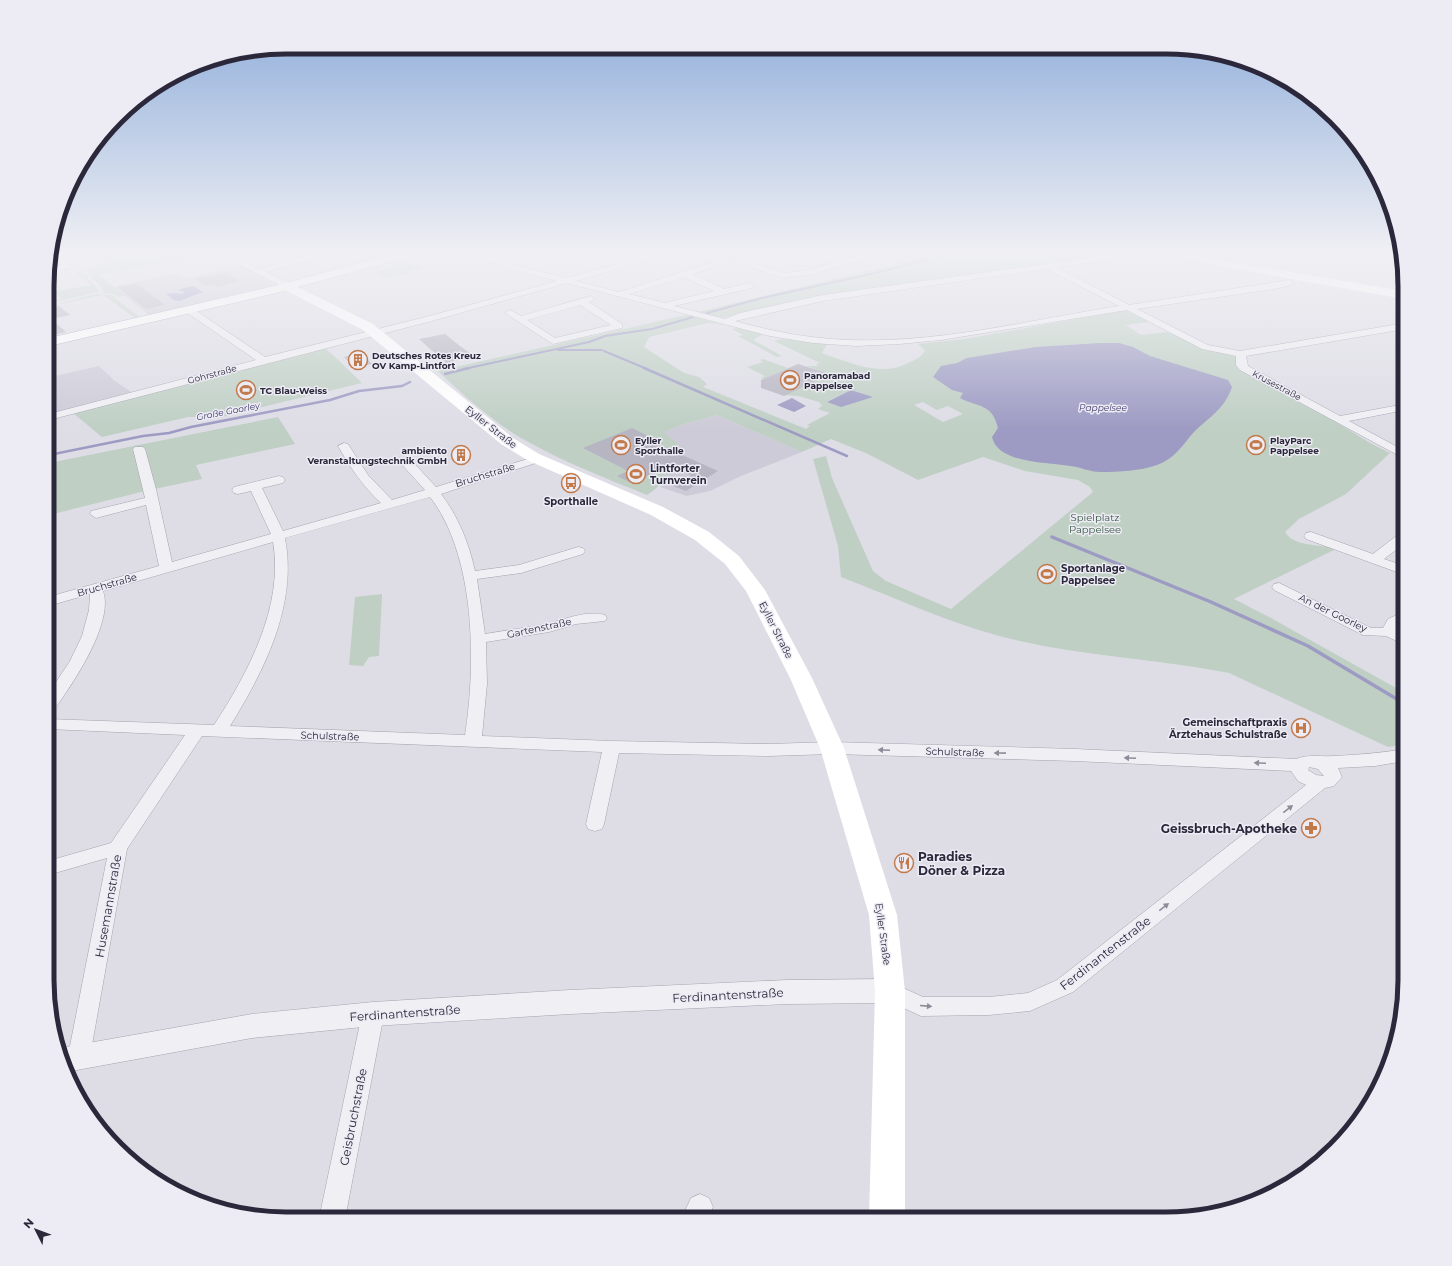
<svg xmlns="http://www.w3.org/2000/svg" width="1452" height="1266" font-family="Montserrat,sans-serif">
  <rect width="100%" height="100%" fill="#dedde6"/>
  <path fill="#cdcbd7" d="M242,266l32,19 -125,30 -36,-28 64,-14 8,5z
    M99,366l16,15 18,12 -84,22v-40l2,2z
    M717,415l85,37 -61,24 -31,15 -23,5 -27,-9 3,-4 -10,-24 11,-27 20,-8z"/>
  <path fill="#bfcfc4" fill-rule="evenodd" d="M99,252h57l4,2 11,-2h40l-112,23 26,21 -7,1 -5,-3 -9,-1 -5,-9 -7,-6v-2l-7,-5 25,-7v-2l-9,-5z
    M946,252h109l32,7 -295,43 -69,16 -10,-2 -11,3 22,6 -16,-2 -59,14 -5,10 40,26 15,4 8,7 -4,3 103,42 4,-3 -3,-1 23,-12 -12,-4 4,-3 -3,-4 -21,-6 -13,-1 40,-22 -18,-7h11l-2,-2 4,-1 -46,-22 9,-2 44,5 -5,9c29,10 59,25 88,9 7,-3 11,-5 15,-11l-7,-7 47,-5 160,-29 24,12 -23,3 15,10 26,-3 41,18 27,6 2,5 133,82 20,10 -44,41 -47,25 -14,13c8,15 36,12 51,17l-102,50 35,18 136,76v51l-17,3 -159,-74c-75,-15 -152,-17 -226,-36 -54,-14 -110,-40 -162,-60l-3,-31 -25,-87 13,-3 6,22 41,93 13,10 65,28 142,-117 -3,-5 -12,-7 -53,-9 -42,-14 -65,23 -50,-26 -37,-15 -29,13 -85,-37 -33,9 -20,8 15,13 -5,5 -21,9 11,8c0,16 -5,20 -17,28 -42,-17 -86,-34 -126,-57 -30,-18 -58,-43 -83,-67l239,-54zM851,390l21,7 -44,5v-1zM923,402l14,8 11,-4 15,8 -20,8 -29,-17z
    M409,263l13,5 -33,10 -14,-5z
    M75,271l7,1 6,4v3l7,6 4,7 -50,11 13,-4 -8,-7 37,-7z
    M96,294l15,1 28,22 -4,1 -32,-23 -54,11z
    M738,328l25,6 -10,6 29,16 -5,1 -39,-21 5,-1 -11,-6z
    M323,347l8,6 31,30 -141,34h-33l-86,20 -29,-24z
    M763,359l25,9 -24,11 -3,-1 4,-2 -18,-9 16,-5 -3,-2z
    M278,417l17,27 -99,21 6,14 -57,12 -96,24v-52z
    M382,594l-3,62 -10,1 -6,9 -14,-1 6,-68z"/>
  <path fill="#9d9bc3" d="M193,286l10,6 -24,9 -5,-1 -8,-6 7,-1 8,1 4,-2 -7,-2 -9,2z
    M1100,343h19l14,4 17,9 78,24 4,7c-8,23 -23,30 -39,46 -11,13 -19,26 -36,32 -17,6 -38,7 -57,7 -10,0 -20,-5 -30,-6 -22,-4 -72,-2 -78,-29l6,-9c-6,-25 -19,-20 -38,-30l3,-5 -11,-3 -19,-13 8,-11 16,-3 10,-5 69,-11z
    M851,390l22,7 -32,10 -14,-5z
    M792,398l14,8 -12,6 -17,-7z"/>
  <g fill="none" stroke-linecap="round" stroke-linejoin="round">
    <path stroke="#9d9bc3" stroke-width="2" d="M707,313l55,-15 118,-26 51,-14 15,-1 11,-5
      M558,350h44
      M604,351l43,18
      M464,369l125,-27 16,-6 47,-7 41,-12"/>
    <path stroke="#9d9bc3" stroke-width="2.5" d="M644,368l203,88
      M445,374l24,-6
      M49,455l94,-19 26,-3 22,-6 139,-27 29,-9 43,-5 8,-4"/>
    <path stroke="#9d9bc3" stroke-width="3.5" d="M1052,537l159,65 97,44 97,58"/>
  </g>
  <path fill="#b7b5c2" d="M226,273l14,8 -23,6 -4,-3 -8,2 -11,-7z
    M135,284l5,2 25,19 -19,4 -29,-22z
    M59,306l11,9 -19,4 15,13 -17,4v-28z
    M445,334l15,12 14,10 -28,7 -27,-24z
    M361,353l11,11 -18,3 -10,-10z
    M798,364l32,10 -46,22 -23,-8v-8z
    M632,428l28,14 -5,1 63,28 -32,20 -13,-5 18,-11 -21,-9 -39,17 -14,-7 11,-5 -45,-23z"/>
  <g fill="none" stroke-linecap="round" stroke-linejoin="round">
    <g stroke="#a5a3af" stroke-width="1">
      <path id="minor" d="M50,252h6l15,12v4l-22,4v-4l13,-3 -13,-11z
        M215,252h10l34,17 54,-15 -3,-2h10l4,3 -58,17 24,12 1,2 -4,3z
        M467,252h11l37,13 51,13 96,-26h13l-99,29 43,11 88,-28h6v4l-21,6 32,15 25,-6 4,3 -1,2 -78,18 51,13 15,-6 83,-18 308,-43h20l-4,2 -91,13 73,38 160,-25 3,1v4l-18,4 -137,20 71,36 32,6 165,-28v6l-159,27 2,10 92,50 65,-12v6l-56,11 56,30v8l-165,-89 -4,-5v-9l-34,-7 -75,-39 -186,30 -42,4 -43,2 -43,-3 -43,-7 -203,-53 -139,39 -379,98v-6l207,-54 -70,-48v-4h6l73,49 157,-39 135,-37 -48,-12zM1046,269l73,37c-101,16 -205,44 -307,31 -26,-3 -52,-9 -77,-16l88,-20zM684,277l30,14 -49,12 -36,-9z
        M751,252h12l-21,8 42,13 26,-3 23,-8 -33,-10c17,0 34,9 50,7 6,-1 10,-5 15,-6l4,2 -8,6 -16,3 -31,10 -30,4 -54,-18z
        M56,286l4,3 -11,5v-6z
        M591,296l4,3 -6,3 33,22v4l-69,16 -48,-31 5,-3 11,6zM580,305l31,20 -56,13 -28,-18z
        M344,443l4,1 20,31 24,25 33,-10 -21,-23 -2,-3 2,-3h8l24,26 98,-30 4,-2 6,4 -2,2 -101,33c17,22 28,49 34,77l44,-6 59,-18 5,1 2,3 -2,3 -62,19 -44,6 8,55c21,-4 42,-6 62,-10 19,-5 39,-14 58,-9l2,3 -2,3 -29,3 -27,8 -63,10 1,42 -5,52 130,5 156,3 64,-2 243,7 221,10c12,-5 24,-2 37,-3 24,-1 48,-3 72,-7v12l-30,5 -37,2 4,9 -8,9 -9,2 -252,204 -43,19 -41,4 -68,1 -39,-18 -3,-7 3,-7 8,-2 33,15h66l39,-4 29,-13 249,-195 -8,-4 -7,-10 -216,-10 -243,-7 -64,2 -149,-3 -15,71 -2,5 -7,2 -7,-2 -2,-5 16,-72 -400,-16 -75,113 -37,207 -3,7 -8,3 -8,-3 -3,-7 39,-198 -59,17v-14l63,-18 74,-108 -137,-6v-10l166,6c34,-52 70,-119 59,-183l-170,49c10,27 -21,78 -36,100 -6,8 -10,18 -19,20v-17l22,-33 12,-25 7,-26 1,-16 -42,12v-9l111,-31 -13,-61 -50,13 -6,-4 1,-3 54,-13 -12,-49 2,-2h8l2,2 11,40 16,73 99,-28 -20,-43 -13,3 -4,-1 -2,-3 2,-3 45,-11 4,1 2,3 -2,3 -21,5 21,43 98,-28c-18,-16 -31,-36 -43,-57zM430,497c46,59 46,168 35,238l-235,-9c34,-55 68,-121 55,-188zM1309,767l9,2 6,7 -8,-1 -8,-5z
        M1311,532l62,22 27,-21 5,-1v11l-21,16 21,7v9l-99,-36 -2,-3 2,-3z
        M1279,583l92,45h12l5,-9 17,-8v10l-6,3 -2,6 8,5v10l-19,-9 -23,-1 -89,-45 -2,-3 2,-3z
        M373,1004l8,3 3,7 -39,205h-26l43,-205 3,-7z
        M700,1194l9,4 4,9 -5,12h-27l10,-21z"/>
    </g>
    <g stroke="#a5a3af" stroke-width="1">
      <path id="tertiary" d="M890,979l10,4 4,8 -4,8 -10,4 -103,1 -217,10 -197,12 -121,12 -186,34 -6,-24 192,-34 121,-12 197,-12 217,-10z"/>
    </g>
    <g stroke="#a09eb0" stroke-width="1">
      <path id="primary" d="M402,252h19l-2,2 -147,40 -223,52v-8l221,-51z"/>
    </g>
    <use href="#minor" fill="#f0eff4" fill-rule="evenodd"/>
    <use href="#tertiary" fill="#f0eff4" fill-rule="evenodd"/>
    <path fill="#fff" fill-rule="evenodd" d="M1149,252h47l4,3 24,6 180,30v8l-180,-32 -51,-12h-19z
      M287,282l86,42 140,114 26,16 124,53 46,25 30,24 26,34 47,88 32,70 53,167 8,76v228h-36l6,-228 -6,-76 -49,-167 -30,-70 -44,-87 -21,-27 -30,-24 -44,-25 -124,-55 -26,-16 -138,-114 -80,-41 -2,-3 2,-3z"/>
    <use href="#primary" fill="#fff" fill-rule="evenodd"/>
  </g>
  <defs><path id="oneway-solid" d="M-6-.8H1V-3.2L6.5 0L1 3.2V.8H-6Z"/></defs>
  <g fill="#8e8c98">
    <use href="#oneway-solid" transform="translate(884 750) rotate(-178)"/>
    <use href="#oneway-solid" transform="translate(1000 753) rotate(-179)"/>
    <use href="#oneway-solid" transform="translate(1130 758) rotate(-178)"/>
    <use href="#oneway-solid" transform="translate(1260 763) rotate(-178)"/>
    <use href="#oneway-solid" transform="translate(1288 809) rotate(-38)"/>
    <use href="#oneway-solid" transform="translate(1164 907) rotate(-38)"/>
    <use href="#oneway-solid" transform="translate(926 1006) rotate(5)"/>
  </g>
  <linearGradient id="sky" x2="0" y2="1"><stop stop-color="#8aaad9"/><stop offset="0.59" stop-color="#f0f0f4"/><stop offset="1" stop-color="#f0f0f4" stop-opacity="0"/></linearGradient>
  <rect width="1452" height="429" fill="url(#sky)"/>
  <defs>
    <g id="building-ring" transform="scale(1)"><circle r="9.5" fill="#edecf4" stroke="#c27a4b" stroke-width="1.5"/><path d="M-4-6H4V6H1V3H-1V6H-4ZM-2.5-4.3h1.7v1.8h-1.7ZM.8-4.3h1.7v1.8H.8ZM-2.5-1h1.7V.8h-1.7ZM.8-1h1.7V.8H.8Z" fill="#c27a4b"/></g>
    <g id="stadium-ring" transform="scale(1)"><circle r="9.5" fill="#edecf4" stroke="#c27a4b" stroke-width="1.5"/><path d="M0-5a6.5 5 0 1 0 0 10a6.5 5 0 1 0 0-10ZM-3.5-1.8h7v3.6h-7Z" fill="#c27a4b"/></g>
    <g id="bus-ring" transform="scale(1)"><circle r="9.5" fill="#edecf4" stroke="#c27a4b" stroke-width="1.5"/><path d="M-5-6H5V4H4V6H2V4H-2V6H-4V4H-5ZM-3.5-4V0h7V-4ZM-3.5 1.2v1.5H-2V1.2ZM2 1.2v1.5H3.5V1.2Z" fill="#c27a4b"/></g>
    <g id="hospital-ring" transform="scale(1)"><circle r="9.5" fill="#edecf4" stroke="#c27a4b" stroke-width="1.5"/><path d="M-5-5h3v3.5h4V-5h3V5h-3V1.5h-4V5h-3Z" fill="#c27a4b"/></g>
    <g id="pharmacy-ring" transform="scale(1)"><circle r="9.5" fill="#edecf4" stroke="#c27a4b" stroke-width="1.5"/><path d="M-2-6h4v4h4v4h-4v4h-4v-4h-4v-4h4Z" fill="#c27a4b"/></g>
    <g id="restaurant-ring" transform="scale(1)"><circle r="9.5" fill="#edecf4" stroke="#c27a4b" stroke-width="1.5"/><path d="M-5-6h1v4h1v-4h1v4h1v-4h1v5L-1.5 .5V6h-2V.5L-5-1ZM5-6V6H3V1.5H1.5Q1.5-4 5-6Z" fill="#c27a4b"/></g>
  </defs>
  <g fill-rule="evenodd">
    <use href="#building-ring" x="358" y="360"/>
    <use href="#stadium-ring" x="790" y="380"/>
    <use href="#stadium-ring" x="246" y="390"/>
    <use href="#stadium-ring" x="621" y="445"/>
    <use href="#stadium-ring" x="1256" y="445"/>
    <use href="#building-ring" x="461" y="455"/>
    <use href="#stadium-ring" x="636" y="474"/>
    <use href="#bus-ring" x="571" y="483"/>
    <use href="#stadium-ring" x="1047" y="574"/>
    <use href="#hospital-ring" x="1301" y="728"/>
    <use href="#pharmacy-ring" x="1311" y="828"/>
    <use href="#restaurant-ring" x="904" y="863"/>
  </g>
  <g text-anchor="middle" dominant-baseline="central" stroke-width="3" stroke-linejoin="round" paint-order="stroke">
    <g font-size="9" font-weight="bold" fill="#2b283b" stroke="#edecf4" text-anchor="start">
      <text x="372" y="355">Deutsches Rotes Kreuz<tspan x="372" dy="10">OV Kamp-Lintfort</tspan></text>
      <text x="804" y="375">Panoramabad<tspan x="804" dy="10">Pappelsee</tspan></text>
      <text x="260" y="390">TC Blau-Weiss</text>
      <text x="635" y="440">Eyller<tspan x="635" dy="10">Sporthalle</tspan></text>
      <text x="1270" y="440">PlayParc<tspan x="1270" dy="10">Pappelsee</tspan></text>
      <text x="447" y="450" text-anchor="end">ambiento<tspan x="447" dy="10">Veranstaltungstechnik GmbH</tspan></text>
    </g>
    <g font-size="9" fill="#2b283b" stroke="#edecf4">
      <text transform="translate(212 374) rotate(-15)">Gohrstraße</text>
      <text transform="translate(1277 385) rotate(28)">Krusestraße</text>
    </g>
    <g font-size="9" font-style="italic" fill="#3b366b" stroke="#edecf4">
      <text x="1103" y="407">Pappelsee</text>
      <text transform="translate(228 411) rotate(-11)">Große Goorley</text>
    </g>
    <g font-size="10" fill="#2b283b" stroke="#edecf4">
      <text transform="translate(491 427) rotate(38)">Eyller Straße</text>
      <text transform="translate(485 475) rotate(-17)">Bruchstraße</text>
      <text transform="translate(107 585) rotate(-16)">Bruchstraße</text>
      <text transform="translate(1333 613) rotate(26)">An der Goorley</text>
      <text transform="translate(539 628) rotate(-12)">Gartenstraße</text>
      <text transform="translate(776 630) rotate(63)">Eyller Straße</text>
      <text transform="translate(330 736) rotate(2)">Schulstraße</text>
      <text transform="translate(955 752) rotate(2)">Schulstraße</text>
      <text transform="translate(883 934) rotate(82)">Eyller Straße</text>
    </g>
    <g font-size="10" font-weight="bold" fill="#2b283b" stroke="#edecf4" text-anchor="start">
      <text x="650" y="468">Lintforter<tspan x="650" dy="12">Turnverein</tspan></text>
      <text x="571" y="501" text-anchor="middle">Sporthalle</text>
      <text x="1061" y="568">Sportanlage<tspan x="1061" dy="12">Pappelsee</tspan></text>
      <text x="1287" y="722" text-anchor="end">Gemeinschaftpraxis<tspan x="1287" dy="12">Ärztehaus Schulstraße</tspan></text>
    </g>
    <g font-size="10" fill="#365542" stroke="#edecf4">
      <text x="1095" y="517">Spielplatz<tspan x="1095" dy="12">Pappelsee</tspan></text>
    </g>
    <g font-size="12" font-weight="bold" fill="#2b283b" stroke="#edecf4" text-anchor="end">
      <text x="1297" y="828">Geissbruch-Apotheke</text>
      <text x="918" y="856" text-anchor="start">Paradies<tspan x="918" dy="14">Döner &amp; Pizza</tspan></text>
    </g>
    <g font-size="12" fill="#2b283b" stroke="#edecf4">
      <text transform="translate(108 906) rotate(-80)">Husemannstraße</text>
      <text transform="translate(1105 953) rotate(-38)">Ferdinantenstraße</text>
      <text transform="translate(728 995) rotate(-3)">Ferdinantenstraße</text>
      <text transform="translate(405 1013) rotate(-4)">Ferdinantenstraße</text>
      <text transform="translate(353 1117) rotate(-79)">Geisbruchstraße</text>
    </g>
  </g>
  <path d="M0 0H1452V1266H0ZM286 54H1166A232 232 0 0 1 1398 286V980A232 232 0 0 1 1166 1212H286A232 232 0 0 1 54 980V286A232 232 0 0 1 286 54Z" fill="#edecf4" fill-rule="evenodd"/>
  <path fill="none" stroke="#2b283b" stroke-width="5" d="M286 54H1166A232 232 0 0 1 1398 286V980A232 232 0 0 1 1166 1212H286A232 232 0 0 1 54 980V286A232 232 0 0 1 286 54Z"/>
  <g transform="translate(36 1230) rotate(312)" stroke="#edecf4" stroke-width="3" paint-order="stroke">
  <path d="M0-3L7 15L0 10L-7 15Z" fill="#2b283b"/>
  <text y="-6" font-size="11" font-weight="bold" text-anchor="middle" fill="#2b283b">N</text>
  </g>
</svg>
